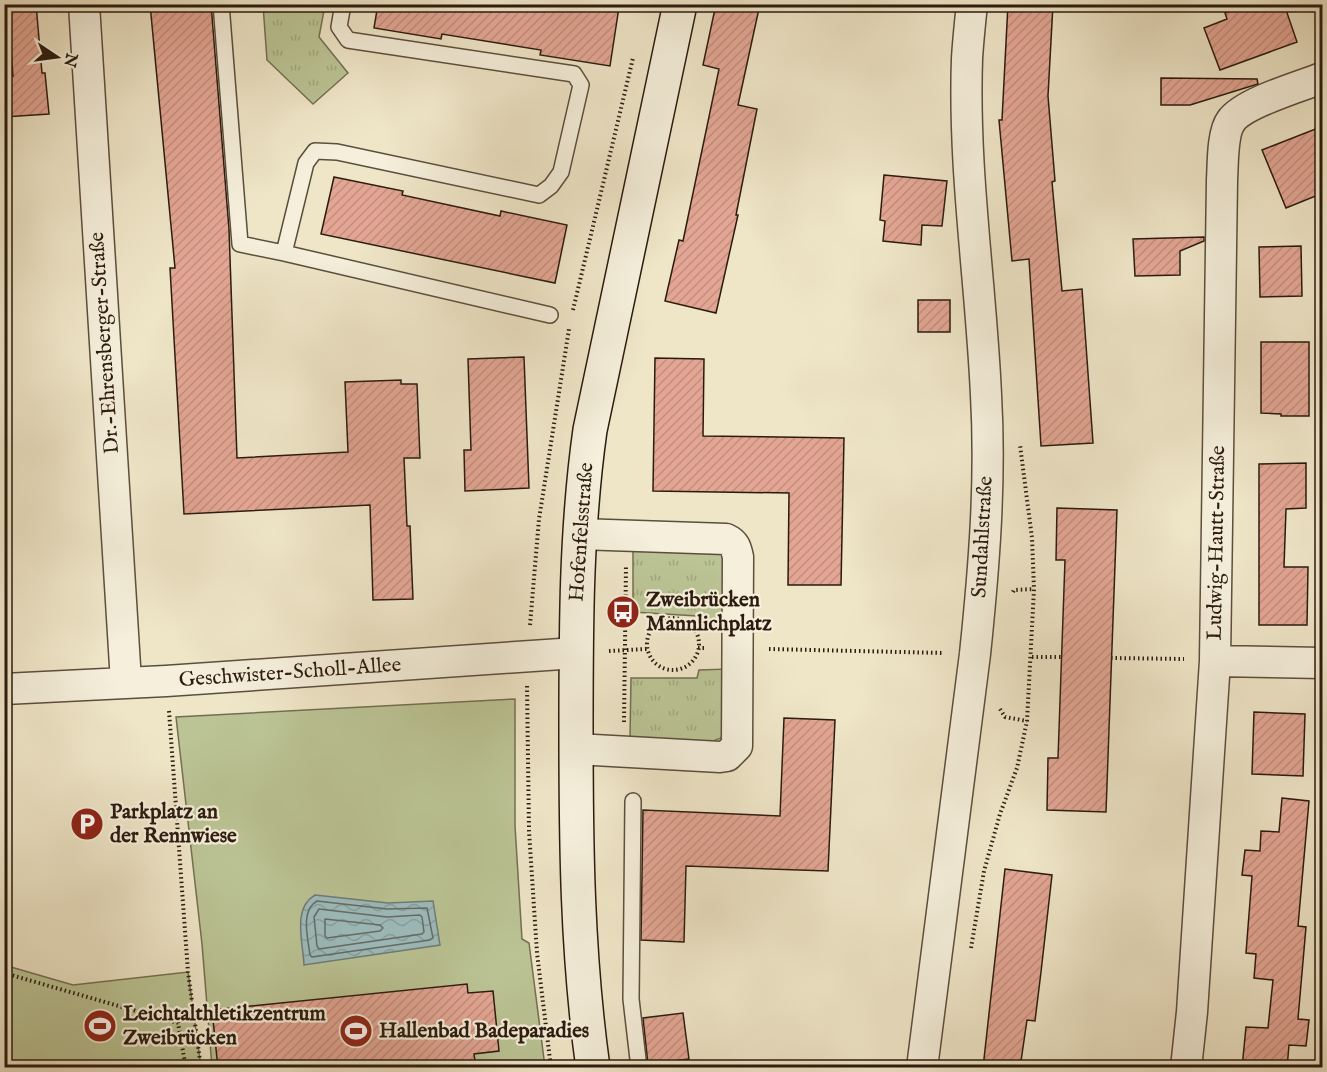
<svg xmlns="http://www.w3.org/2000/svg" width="1327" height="1072" font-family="'IM FELL English',serif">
  <defs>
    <pattern id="grass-tufts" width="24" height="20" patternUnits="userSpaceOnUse" patternTransform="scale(1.5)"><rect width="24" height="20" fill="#bbc495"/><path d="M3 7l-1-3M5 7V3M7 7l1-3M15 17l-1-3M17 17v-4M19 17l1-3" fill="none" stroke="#a1a87f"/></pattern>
    <pattern id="water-waves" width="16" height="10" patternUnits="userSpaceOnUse" patternTransform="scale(1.5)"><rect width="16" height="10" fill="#9dbdbe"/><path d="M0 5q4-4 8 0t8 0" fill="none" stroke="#87a2a2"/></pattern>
    <pattern id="building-hatch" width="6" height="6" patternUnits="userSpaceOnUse" patternTransform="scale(1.5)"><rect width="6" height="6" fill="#e3a694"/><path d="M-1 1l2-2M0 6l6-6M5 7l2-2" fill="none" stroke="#c38e7e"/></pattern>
  </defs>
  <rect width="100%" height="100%" fill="#efe6c8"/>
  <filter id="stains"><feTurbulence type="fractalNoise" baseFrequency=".00333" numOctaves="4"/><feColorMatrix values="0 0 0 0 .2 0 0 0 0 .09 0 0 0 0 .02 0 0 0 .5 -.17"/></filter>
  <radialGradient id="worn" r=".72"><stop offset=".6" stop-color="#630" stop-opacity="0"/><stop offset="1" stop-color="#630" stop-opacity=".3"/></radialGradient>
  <path fill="url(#grass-tufts)" stroke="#737052" stroke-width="1.5" d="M263,5h62l-6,32 29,36 -35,31 -46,-44z
    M633,548l94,6 3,73h-30l-3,-11 -64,-4z
    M729,669l-2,55 -6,14 -13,5 -78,-5 1,-60h66l2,-8z"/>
  <path fill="#bbc495" stroke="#737052" stroke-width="1.5" d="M515,699v127l7,113 7,4 16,124h-333l-10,-123 -26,-227z
    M4,965l69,20 115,-13 13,95h-196z"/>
  <path fill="url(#water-waves)" stroke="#6f7c78" stroke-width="1.5" d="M315,895l73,8 45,-2 7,44 -136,20c-1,-23 -12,-57 11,-70z"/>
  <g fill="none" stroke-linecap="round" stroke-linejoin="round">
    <path stroke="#646c66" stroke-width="1.5" d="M317,901l70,8 40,-1 6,30 -3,2 -118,17 -2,-2c-2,-16 -10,-45 7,-54z
      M319,909l68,8 33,-2 2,2 2,15 -2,2 -103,15 -2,-3 -3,-29z
      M325,919l55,6 3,3 -3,3 -53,7 -2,-2z"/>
  </g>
  <path fill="url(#building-hatch)" stroke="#2b1b0f" stroke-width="1.5" d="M7,4h29l6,69h3l4,41 -45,3v-41h9z
    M150,4h61l18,225 8,229 111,-6 -3,-70 56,-2v4h16l3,74h-16l3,68h3l3,73 -40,1 -3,-95 -186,9 -14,-246h5z
    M378,4h225l16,3 -9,59 -70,-11 1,-5 -99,-16 -1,5 -67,-11z
    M716,4h44l-22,101 19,4 -21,106h2l-22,98 -51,-12 14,-61 4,1 36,-172 -16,-4z
    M1008,4h45l-5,92 7,85 -3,1 10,109 20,-2 11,154 -52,3 -12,-187 -17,2 -13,-141h3z
    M1249,4h35l13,38 -77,28 -16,-42 23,-9 -2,-6z
    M1161,78l96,1 1,5 -68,21h-29z
    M1323,126v67l-37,15 -24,-58z
    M884,175l63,6 -5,45 -20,-1 -1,20 -38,-4 2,-20 -5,-1z
    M334,177l69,14 -1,4 98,21 1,-5 66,14 -12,58 -234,-49z
    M1204,237v4l-24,10v24l-45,1 -2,-37z
    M1301,246l1,50 -42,1 -1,-50z
    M918,300h32v32h-32z
    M1261,342h48v74h-28v-2l-20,-1z
    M524,357l5,131 -64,3 -1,-41h7l-3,-91z
    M655,358l49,1 -1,77 141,2 -3,147h-53l1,-92 -136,-2z
    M1306,463v45l-20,1 -2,58h24l-1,58h-48v-161z
    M1057,508l60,2 -11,302 -59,-2 1,-52h10l7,-198h-9z
    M1254,712l51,2 -2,62 -51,-2z
    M784,718l51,2 -7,151 -142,-5 -2,76 -43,-2 2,-130 137,6z
    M1282,798l27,3 -11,125 8,1 -8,92 11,1 -3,26 -17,-1 -2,23h-45l4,-41 22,1 5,-48 -19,-2 2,-24 -10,-1 6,-77 -10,-1 3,-25 15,1 1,-20 18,1z
    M1005,869l47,6 -11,97 -6,49 -8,-1 -7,48h-37z
    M467,984l1,9 25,-2 6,60 -25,3 2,14h-258l-6,-58z
    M683,1013l6,46 -41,5 -5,-46z"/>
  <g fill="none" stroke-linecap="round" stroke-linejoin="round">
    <g stroke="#5c4e3d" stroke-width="18">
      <path id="service" d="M221,4l19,240 44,9 266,62
        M284,253l22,-90 9,-12 22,1 202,43 12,-9 10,-14 20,-87 -7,-11 -226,-34 -9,-13 4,-23
        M633,801l-2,198 8,69"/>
    </g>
    <g stroke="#5c4e3d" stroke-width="33">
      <path id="minor" d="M84,4l42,678
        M1215,661l107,2
        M4,689l162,-8 410,-28
        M576,749l144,8 7,-1 10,-10 1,-189c-2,-9 -3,-14 -12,-18l-147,-5
        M922,1068l53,-414c9,-86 16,-173 11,-259 -5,-112 -23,-224 -19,-336 1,-18 3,-36 5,-55
        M1186,1068l6,-56 23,-351 7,-481c1,-15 0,-47 9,-59 12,-18 70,-35 91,-43"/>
    </g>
    <g stroke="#2b1b0f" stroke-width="36">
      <path id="secondary" d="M593,1068c-16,-115 -17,-224 -17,-340 0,-100 0,-199 14,-298l90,-426"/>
    </g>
    <path stroke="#2b1b0f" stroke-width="4" stroke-dasharray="1.5 3" stroke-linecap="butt" d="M573,310l60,-252
      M1013,592l1,-2 20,-1
      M647 644a26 26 0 1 1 52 0a26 26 0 1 1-52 0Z
      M530,625l9,-106 30,-190
      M698,648h9
      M769,649l175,4
      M609,651l38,-2
      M1032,657h29
      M1111,658l73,1
      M527,686l2,145 8,122 14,115
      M1000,709l5,8 22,4
      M169,711l19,261 13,96
      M624,722l2,-157
      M971,948l13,-77 16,-57 17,-46 10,-47 7,-132 -2,-51 -12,-93
      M4,973l174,50 8,45"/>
    <use href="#service" stroke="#f5efdb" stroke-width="15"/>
    <use href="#minor" stroke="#f5efdb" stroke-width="30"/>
    <use href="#secondary" stroke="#f5efdb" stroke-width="33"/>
  </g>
  <defs>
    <g id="bus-disc" transform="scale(1.725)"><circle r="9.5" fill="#8f2418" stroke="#f5efdb"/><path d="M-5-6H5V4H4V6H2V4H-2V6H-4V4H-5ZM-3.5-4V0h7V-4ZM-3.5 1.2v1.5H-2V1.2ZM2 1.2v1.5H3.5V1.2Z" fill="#fff"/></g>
    <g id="parking-disc" transform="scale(1.725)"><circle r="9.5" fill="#8f2418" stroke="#f5efdb"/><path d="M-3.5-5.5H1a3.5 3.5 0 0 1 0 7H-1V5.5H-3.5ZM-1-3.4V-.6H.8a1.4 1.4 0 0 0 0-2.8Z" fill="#fff"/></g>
    <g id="stadium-disc" transform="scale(1.725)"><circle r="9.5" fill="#8f2418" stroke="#f5efdb"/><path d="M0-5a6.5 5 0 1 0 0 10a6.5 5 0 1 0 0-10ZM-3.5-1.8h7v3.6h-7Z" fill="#fff"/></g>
  </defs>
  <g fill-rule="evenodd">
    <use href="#bus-disc" x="623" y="612"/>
    <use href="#parking-disc" x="87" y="824"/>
    <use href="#stadium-disc" x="100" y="1026"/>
    <use href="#stadium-disc" x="356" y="1031"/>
  </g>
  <g text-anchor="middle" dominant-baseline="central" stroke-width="4.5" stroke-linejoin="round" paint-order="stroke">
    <g font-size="21" fill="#2b1b0f" stroke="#f5efdb">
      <text transform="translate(105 343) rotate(-94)">Dr.-Ehrensberger-Straße</text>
      <text transform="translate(582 532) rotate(-86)">Hofenfelsstraße</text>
      <text transform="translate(983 537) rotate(-87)">Sundahlstraße</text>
      <text transform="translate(1217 543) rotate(-89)">Ludwig-Hautt-Straße</text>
      <text transform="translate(290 673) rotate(-4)">Geschwister-Scholl-Allee</text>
    </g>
    <g font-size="21" font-weight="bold" fill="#2b1b0f" stroke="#f5efdb" text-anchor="start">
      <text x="646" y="600">Zweibrücken<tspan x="646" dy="24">Mannlichplatz</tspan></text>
      <text x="110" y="812">Parkplatz an<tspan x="110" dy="24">der Rennwiese</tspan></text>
      <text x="123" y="1014">Leichtalthletikzentrum<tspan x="123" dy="24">Zweibrücken</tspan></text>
      <text x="379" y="1031">Hallenbad Badeparadies</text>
    </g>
  </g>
  <rect width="1327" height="1072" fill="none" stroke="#efe6c8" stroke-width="24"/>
  <rect x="6" y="6" width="1315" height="1060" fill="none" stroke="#2b1b0f" stroke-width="3"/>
  <rect x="12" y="12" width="1303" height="1048" fill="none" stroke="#2b1b0f" stroke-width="1.5"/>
  <g transform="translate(57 57) rotate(103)" stroke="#f5efdb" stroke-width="4.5" paint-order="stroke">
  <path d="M0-4.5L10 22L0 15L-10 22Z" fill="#2b1b0f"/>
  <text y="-9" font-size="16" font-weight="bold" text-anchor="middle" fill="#2b1b0f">N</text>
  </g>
  <rect width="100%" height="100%" filter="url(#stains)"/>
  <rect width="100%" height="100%" fill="url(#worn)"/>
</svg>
